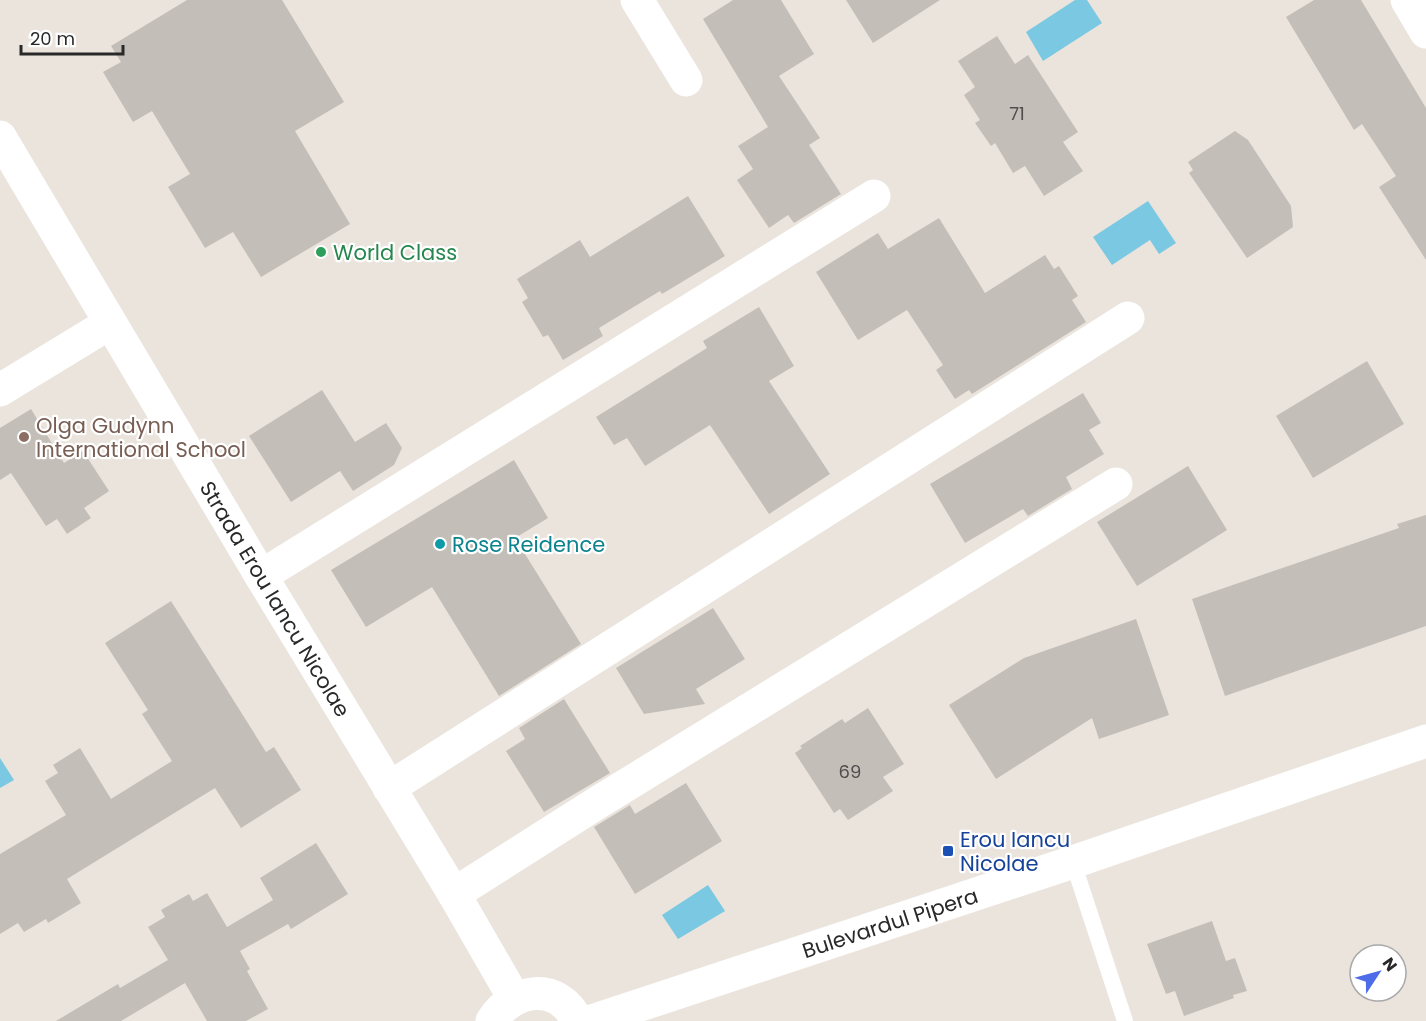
<svg xmlns="http://www.w3.org/2000/svg" width="1426" height="1021" font-family="Poppins,sans-serif">
  <rect width="100%" height="100%" fill="#eae4dd"/>
  <path fill="#7ac8e2" d="M1075,0h12l15,23 -59,38 -17,-29z
    M1148,201l28,42 -17,11 -9,-14 -38,25 -19,-28z
    M0,758l14,22 -14,8z
    M708,885l17,26 -47,28 -16,-24z"/>
  <path fill="#c3beb8" d="M187,0h95l62,102 -49,29 55,93 -89,53 -28,-45 -28,16 -37,-61 22,-13 -38,-63 -19,11 -30,-50 18,-10 -10,-16z
    M733,0h48l33,54 -35,22 41,62 -11,7 32,49 -47,29 -6,-8 -19,13 -32,-48 16,-11 -15,-23 30,-19 -65,-108z
    M846,0h94l-67,43z
    M1314,0h47l65,108v152l-47,-73 17,-11 -34,-52 -8,6 -68,-113z
    M997,36l18,28 13,-9 50,77 -15,10 20,29 -39,25 -19,-30 -12,7 -18,-30 -4,3 -16,-23 5,-3 -16,-25 11,-8 -17,-26z
    M1235,131l13,9 43,66 2,21 -46,31 -58,-85 4,-3 -5,-8z
    M688,196l37,60 -63,38 -2,-3 -61,37 4,8 -40,24 -15,-25 -5,2 -21,-35 6,-4 -11,-19 63,-39 10,17z
    M939,218l46,75 60,-38 9,14 5,-3 19,30 -6,4 14,22 -114,72 -3,-4 -14,9 -19,-29 7,-5 -36,-55 -49,30 -42,-68 62,-39 10,16z
    M759,307l35,59 -25,15 61,93 -61,40 -59,-89 -65,41 -18,-28 -13,7 -18,-28 111,-69 -4,-7z
    M1367,361l37,63 -91,54 -37,-62z
    M322,390l33,52 31,-19 16,25 -8,17 -41,26 -13,-20 -49,31 -42,-66z
    M1083,393l18,30 -12,7 15,24 -38,23 6,12 -44,27 -5,-7 -58,34 -35,-59z
    M31,409l33,54 19,-12 26,40 -25,17 7,10 -24,16 -10,-15 -11,7 -35,-53 -11,7v-52z
    M514,460l34,58 -33,20 66,106 -82,52 -67,-109 -66,40 -35,-57z
    M1188,466l39,64 -90,56 -40,-64z
    M1426,515v111l-201,70 -33,-97 207,-71 -2,-4z
    M171,601l95,151 8,-5 27,43 -60,38 -26,-40 -148,91 14,24 -33,20 -2,-4 -22,13 -6,-9 -18,11v-80l66,-39 -21,-34 13,-8 -5,-8 27,-17 31,51 61,-38 -30,-47 6,-4 -43,-67z
    M713,608l32,51 -49,30 9,15 -61,10 -28,-46z
    M1136,619l33,96 -70,24 -7,-21 -96,61 -47,-74 75,-47z
    M564,699l46,74 -66,39 -38,-61 19,-12 -6,-11z
    M868,708l36,56 -21,13 10,14 -45,29 -8,-11 -6,4 -39,-60 7,-5 -2,-2 42,-27 3,4z
    M686,783l36,58 -87,53 -41,-67 36,-22 5,9z
    M316,843l32,51 -57,35 -3,-5 -48,27 10,18 -3,2 21,38 -22,12h-39l-22,-38 -64,38h-65l62,-37 2,4 48,-28 -20,-33 17,-10 -4,-7 28,-16 4,7 14,-8 20,34 46,-27 -13,-22z
    M1212,921l14,40 9,-3 12,33 -14,4 1,3 -50,18 -9,-25 -9,3 -19,-50z"/>
  <g fill="none" stroke-linecap="round" stroke-linejoin="round">
    <path stroke="#fff" stroke-width="16" d="M1073,862l52,159"/>
    <path stroke="#fff" stroke-width="33" d="M637,0l49,80
      M1407,0l19,32
      M0,390l110,-67
      M261,576l613,-380
      M389,788l739,-470
      M454,894l143,-91 519,-319"/>
    <path stroke="#fff" stroke-width="33" d="M0,137l261,439 193,318 60,104
      M492,1021c20,-33 67,-40 85,0
      M592,1021l481,-159 353,-121"/>
  </g>
  <circle fill="#2e9e5b" stroke="#fff" stroke-width="2" cx="321" cy="252" r="6"/>
  <circle fill="#8d6e63" stroke="#fff" stroke-width="2" cx="24" cy="437" r="6"/>
  <circle fill="#0f9aa8" stroke="#fff" stroke-width="2" cx="440" cy="544" r="6"/>
  <rect fill="#1a4fb4" stroke="#fff" stroke-width="2" x="942" y="845" width="12" height="12" rx="3"/>
  <g text-anchor="middle" dominant-baseline="central" stroke-width="4.5" stroke-linejoin="round" paint-order="stroke">
    <g font-size="18" fill="#504e4d">
      <text x="1017" y="113">71</text>
      <text x="850" y="771">69</text>
    </g>
    <g font-size="21" fill="#27864d" stroke="#fff" text-anchor="start">
      <text x="333" y="252">World Class</text>
    </g>
    <g font-size="21" fill="#785e54" stroke="#fff" text-anchor="start">
      <text x="36" y="425">Olga Gudynn<tspan x="36" dy="24">International School</tspan></text>
    </g>
    <g font-size="21" fill="#0d838f" stroke="#fff" text-anchor="start">
      <text x="452" y="544">Rose Reidence</text>
    </g>
    <g font-size="21" fill="#292929" stroke="#fff">
      <text transform="translate(275 599) rotate(59)">Strada Erou Iancu Nicolae</text>
      <text transform="translate(890 923) rotate(-18)">Bulevardul Pipera</text>
    </g>
    <g font-size="21" fill="#164399" stroke="#fff" text-anchor="start">
      <text x="960" y="839">Erou Iancu<tspan x="960" dy="24">Nicolae</tspan></text>
    </g>
  </g>
  <g transform="translate(1378 973) rotate(54)"><circle r="28" fill="#ffffff" stroke="#a9a9a9" stroke-width="1.5"/>
  <path d="M0-4.5L10 22L0 15L-10 22Z" fill="#4c6ce8"/>
  <text y="-9" font-size="16" font-weight="bold" text-anchor="middle" fill="#292929">N</text>
  </g>
  <path d="M21 45v9h102v-9" fill="none" stroke="#292929" stroke-width="3"/>
  <text x="30" y="45" font-size="18" fill="#292929" stroke="#ffffff" stroke-width="4.5" paint-order="stroke">20 m</text>
</svg>
